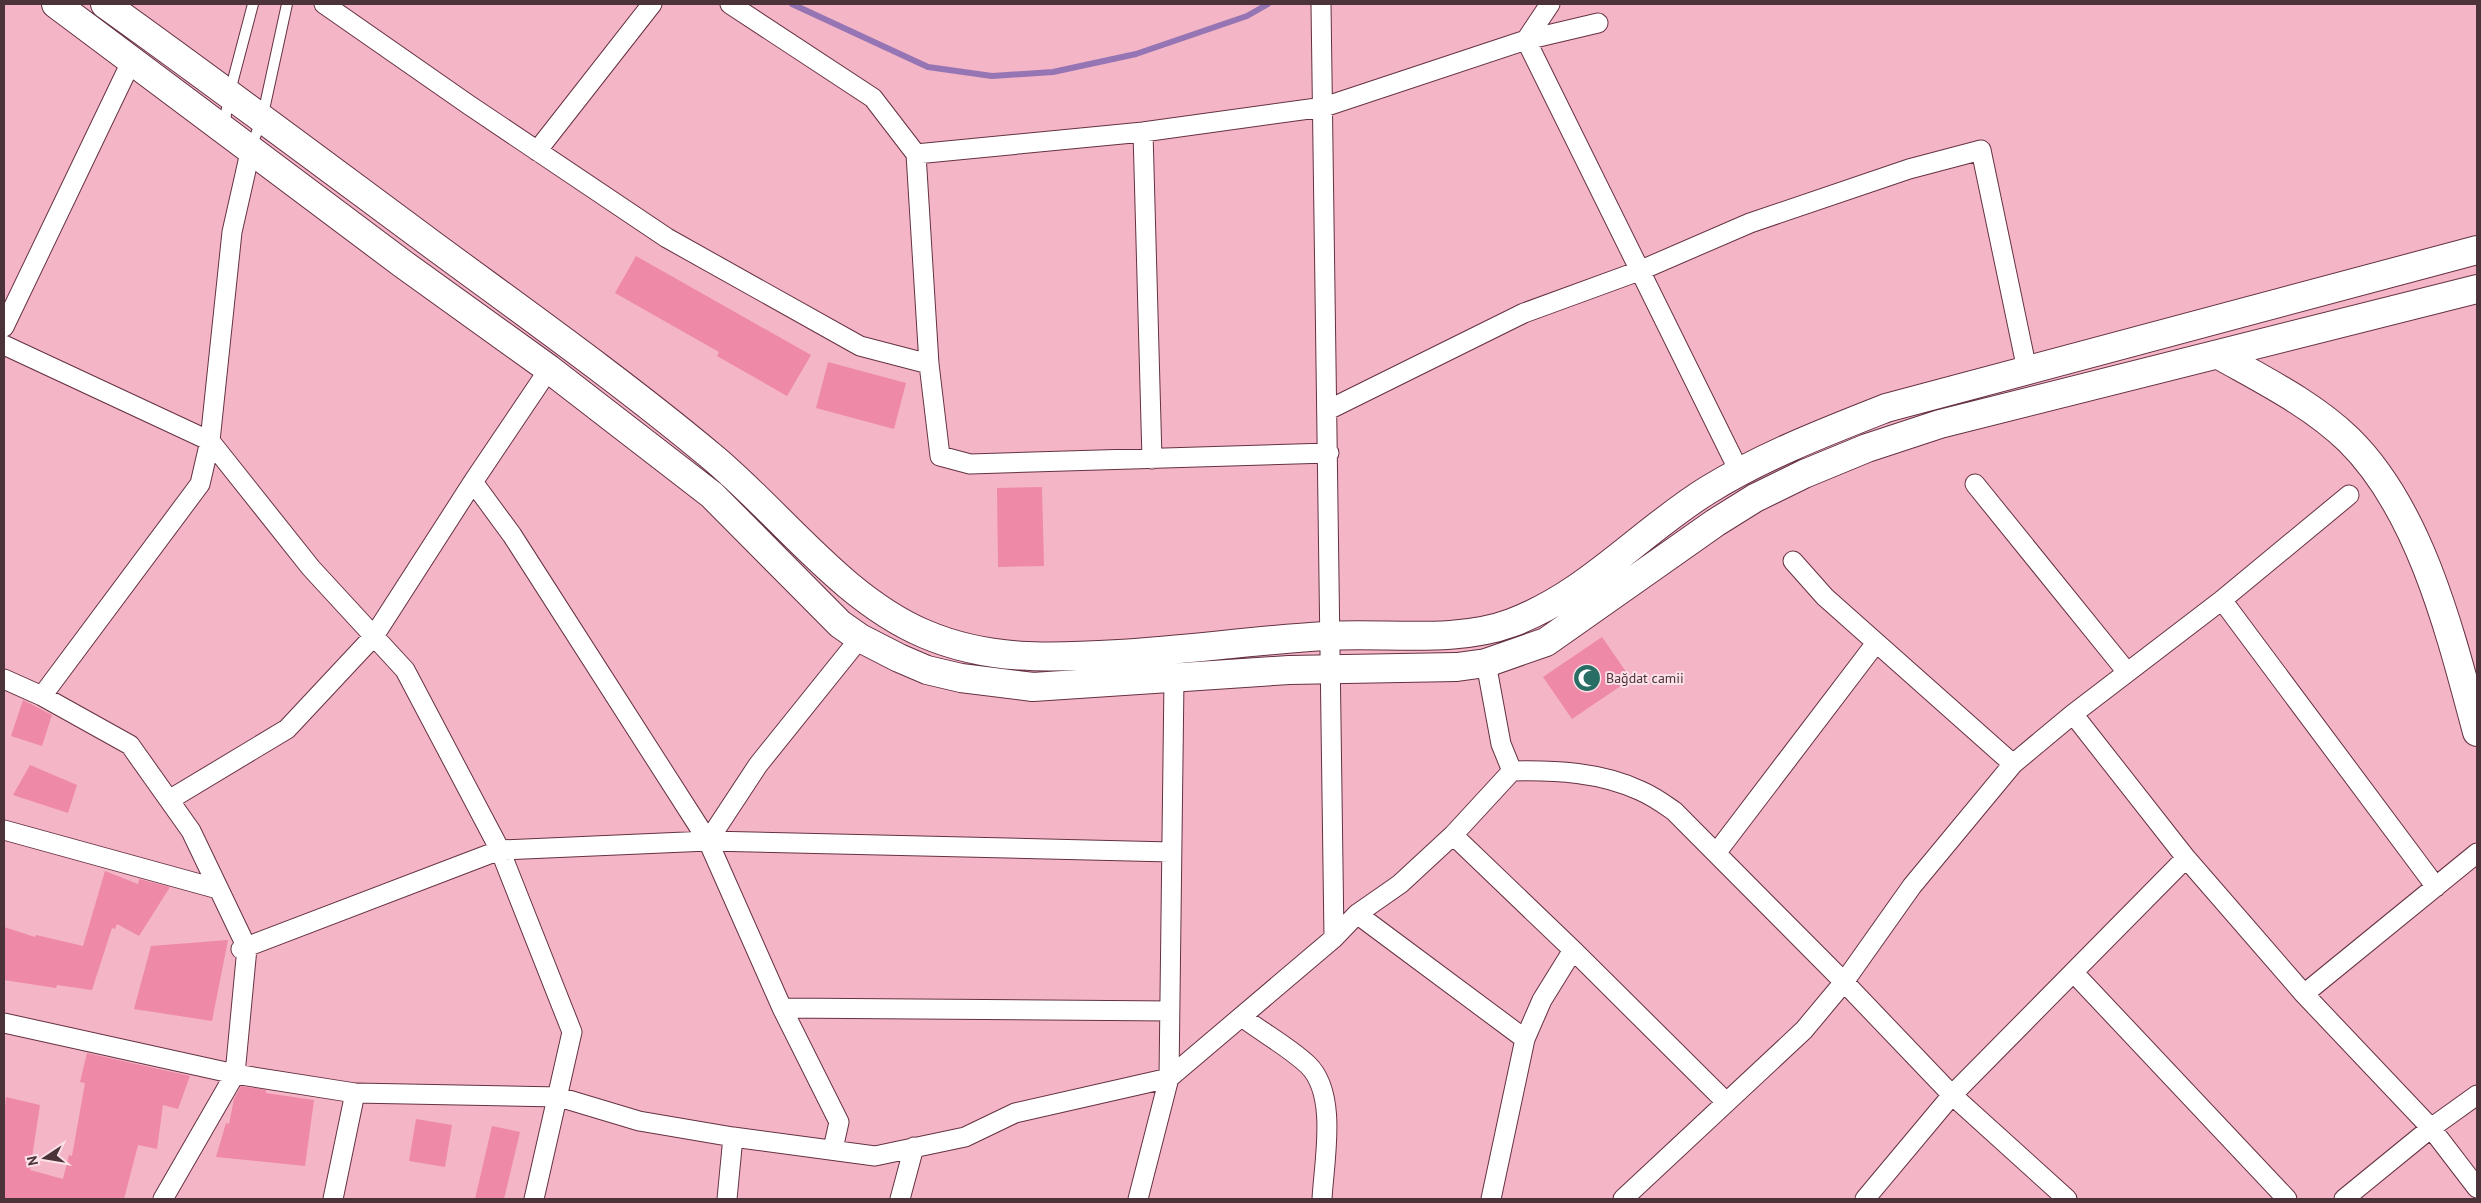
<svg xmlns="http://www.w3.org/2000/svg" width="2481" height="1203" font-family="'PT Sans',sans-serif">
  <rect width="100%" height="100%" fill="#f4b5c6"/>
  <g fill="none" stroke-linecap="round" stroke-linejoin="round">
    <path stroke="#9575b4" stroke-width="6" d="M792,4l136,63 64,9 61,-4 83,-18 111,-38 21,-12"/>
  </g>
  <path fill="#ee89a7" d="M636,256l175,99 -24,41 -70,-40 2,-4 -104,-59z
    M828,362l78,21 -12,46 -78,-21z
    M1042,487l2,79 -46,1 -1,-79z
    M1602,637l29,42 -59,40 -29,-42z
    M23,700l29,15 -10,31 -31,-10z
    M30,765l47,20 -9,28 -55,-18z
    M105,871l33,13 1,-5 31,8 -31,49 -22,-12 -2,5 -3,-1 -20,62 -35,-5 -1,3 -52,-8v-53l31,10 1,-2 47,11z
    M228,940l-16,81 -78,-12 17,-63z
    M87,1053l103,23 -12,33 -15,-4 -6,44 -19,-4 -14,54h-120v-85l2,-17 34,8 -10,65 33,9 6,-24 3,1 13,-73 -5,-1z
    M241,1086l25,4v3l48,7 -9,66 -89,-9 10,-34 3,1 5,-25z
    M416,1119l36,6 -7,42 -36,-6z
    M492,1126l28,6 -16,67h-29z"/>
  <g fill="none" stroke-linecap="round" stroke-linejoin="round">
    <g stroke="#653242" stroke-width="12">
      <path id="lane" d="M224,127l5,-32 24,-91
        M251,147l11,-28 25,-115"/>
    </g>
    <g stroke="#653242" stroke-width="21">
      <path id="street" d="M324,4l145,101 198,133 193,108 69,18
        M730,4l143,94 43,56
        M1321,4l13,934
        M1526,40l72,-17
        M1526,40l24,-36
        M1143,132l9,327
        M537,151l115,-147
        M4,327l128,-267
        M4,345l206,96 101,127 94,102 95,180 72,182 -38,167
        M1328,410l196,-97 115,-42 111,-48 159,-54 72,-19 46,220
        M1329,453l-359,11 -30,-8 -11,-92 -13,-210 227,-22 181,-25 202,-67 214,433
        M473,482l39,53 196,306 74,167 57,114 -6,27
        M1975,484l152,188
        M1793,561l32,36 188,167
        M2222,600l214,287
        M4,679l38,17 88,49 61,86 56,117 -12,126 -72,125
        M42,696l158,-212 10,-43 22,-209 19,-84
        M2073,714l113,144 118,136 127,134 46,60
        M1512,771c43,-1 89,1 129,20 12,5 23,13 33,20l170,171 108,113 115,104
        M169,800l118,-71 87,-93 99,-154 76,-113
        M4,830l214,59
        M1453,835l120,115 153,152
        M708,841l463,11
        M1717,852l159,-209
        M1357,914l168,125
        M241,949l259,-99 208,-9 50,-76 102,-127
        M2074,973l213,226
        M2304,994l173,-141
        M782,1008l388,3
        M1242,1017c21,16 47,30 66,48 30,29 16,96 14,134
        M4,1023l231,51 120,19 204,4 80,24 94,16 142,19 90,-19 50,-24 154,-35 165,-140 23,-24 43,-30 53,-49 59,-64 -11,-27 -15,-81
        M333,1199l22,-106
        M727,1199l6,-62
        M900,1199l14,-52
        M1138,1199l31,-121 5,-399
        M1491,1199l34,-160 17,-39 31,-50
        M1623,1199l181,-169 40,-48 68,-96 101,-122 60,-50 149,-114 127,-105
        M1865,1199l87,-104 234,-237
        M2344,1199l87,-71 46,-33"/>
    </g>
    <g stroke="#653242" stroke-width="30">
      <path id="secondary" d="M56,4l347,260 146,105 163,126 128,129 20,14 39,20 28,12 34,8 72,9 256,-17 168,-3 29,-4 60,-21 169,-119 40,-25 49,-24 63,-26 73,-24 537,-135
        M105,4c109,78 217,159 325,239 95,70 191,138 281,213 69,57 131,143 214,178 63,27 127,24 194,20 69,-4 138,-14 206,-18 59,-4 130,8 186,-13 76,-28 129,-91 197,-133 55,-34 117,-58 178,-82l591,-158
        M2219,355c44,25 93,49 130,85 72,71 102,195 128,292"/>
    </g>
    <use href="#lane" stroke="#fff" stroke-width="10"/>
    <use href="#street" stroke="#fff" stroke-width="19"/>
    <use href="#secondary" stroke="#fff" stroke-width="28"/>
  </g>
  <defs>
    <g id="mosque-disc" transform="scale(1.4375)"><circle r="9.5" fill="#286e64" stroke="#fce2e8"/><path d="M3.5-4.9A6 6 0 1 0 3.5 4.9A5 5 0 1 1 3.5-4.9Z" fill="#fff"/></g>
  </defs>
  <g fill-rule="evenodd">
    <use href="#mosque-disc" x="1587" y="678"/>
  </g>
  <g text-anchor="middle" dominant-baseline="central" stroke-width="4" stroke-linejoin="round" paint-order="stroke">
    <g font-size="14" fill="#4c333a" stroke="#fce2e8" text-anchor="start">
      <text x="1606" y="678">Bağdat camii</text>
    </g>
  </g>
  <rect width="2481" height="1203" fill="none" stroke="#4c333a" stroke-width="10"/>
  <g transform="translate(45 1158) rotate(258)" stroke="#fce2e8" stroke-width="4" paint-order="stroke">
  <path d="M0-4L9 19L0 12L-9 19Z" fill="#4c333a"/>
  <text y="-8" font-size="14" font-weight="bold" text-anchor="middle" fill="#4c333a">N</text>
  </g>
</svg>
